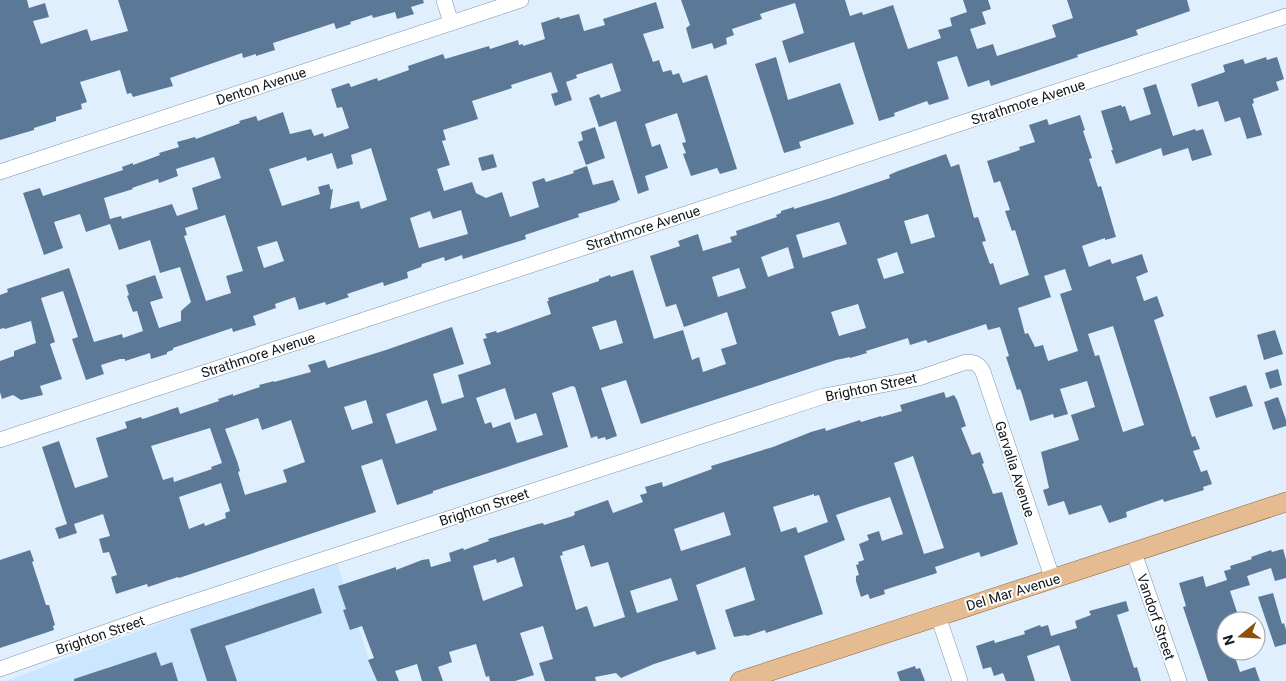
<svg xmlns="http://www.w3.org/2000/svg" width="1286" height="681" font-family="Roboto,sans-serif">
  <rect width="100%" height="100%" fill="#dfeffe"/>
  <path fill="#cde6ff" d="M335,557l41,124h-370z"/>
  <path fill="#5b7996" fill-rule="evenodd" d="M0,0h27l2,8 16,-5 4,14 -16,4 8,23 46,-15 4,12 37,-10 -10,-31h305l1,3 -13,4 3,7 -17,5 -2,-7 -22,6 -1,-3 -22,7 1,2 -15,5 -2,-6 -27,9 -34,11 2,7 -19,6v-2l-13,4 -1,-5 -72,25 3,8 -40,11 -2,-4 -4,1 -7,-24 -40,12 7,20 -6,2 1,5 -26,8v4l-22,7v2l-34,10z
    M681,0h164l5,16 12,-4 1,3 30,-10 15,44 33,-11 -3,-8 14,-4 -2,-8 17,-6 -4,-12h25l3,9 -9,3 4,12 -16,5 7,20 16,-5 4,12 59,-19 -4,-12 21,-7 -6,-18h120l3,11 -54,19 2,5 -61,20 1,2 -87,29 -2,-6 -21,7 -11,-31 -20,6 12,37 -20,6 -2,-4 -33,12 1,3 -16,5 -25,-79 -65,21 -7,-22 22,-8 -9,-30 -35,11 2,5 -30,10 2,6 -8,3 1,6 -13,5 -2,-6 -20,6 -6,-21 4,-3z
    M656,2l8,26 -21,6 10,28 6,-2 4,12 8,-2 2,5 6,-2 4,10 24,-8 30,94 -17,5 -3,-6 -26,8 -8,-22 3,-1 -4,-10 4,-1 -9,-29 -32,11 7,23 8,-3 8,24 -23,8 4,14 -11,4 -22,-73 -17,6 -10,-29 10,-4 2,4 20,-7 -9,-28 -36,12 1,3 -11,4 6,18 -17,6 -4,-12 7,-2 -7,-20 -40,13 1,3 -40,13 6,18 -35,11 3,10 -4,1 8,24 -13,4 7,22 28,-9 4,11 10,5 16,-6 8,25 29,-10 -7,-25 12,-4 2,4 28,-9 -1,-2 14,-5 6,19 20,-5 7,20 -3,1v1l-39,12 1,3 -54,18 1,4 -63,20 -1,-4 -17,6 -1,-4 -22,7 -1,3 -14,5 1,6 -24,8 -1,-4 -36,12 2,3 -23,8 -1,-3 -26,8 -4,-13 -20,7 1,4 -23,8 3,9 -23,7 -1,-4 -59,20v2l-6,2v2l-16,5 -1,-6 -25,8v-2h-5l-19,6 3,9 -18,6 -14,-41 6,-2 -15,-46 -22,7 14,44 -5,2 12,35 -22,7 3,9 -22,5 -8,-5 -11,4 -2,-7v-31l14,-5v-5l22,-8 -5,-22 -26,8 -1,-1 -4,1v-34l8,-3 -1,-3 62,-21 25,74 28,-8 1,4 20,-7 -6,-20 -4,1 -6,-16 2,-1 -3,-10 29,-10 8,23 -13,4 9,26 22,-7v-10l10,-9 -11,-35 -20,6 -10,-33 -31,10 -9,-26 -24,8 -6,-18 -26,8 9,26 -19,7 -21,-62 17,-5 3,8 80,-26 -1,-3 11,-4v2l27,-10 -1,-2 20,-6 -2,-5 18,-5 1,2 44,-16 -1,-2 17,-5 2,5 25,-9 7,22 21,-5 3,7 9,-3 1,4 25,-9 -7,-21 -5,1 -6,-19 18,-6 2,4 26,-9 1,3 31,-11 -1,-4 35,-12 2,5 44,-13 1,3 28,-9 1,5 4,-1v2l22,-7 -4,-16 18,-6 1,2 19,-5 5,17 21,-6 -2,-6zM371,148l16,52 -26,9 -2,-8 -29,8 3,-20 -2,1 -2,-6 -11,3 2,7 -38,12 -13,-37 37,-12 1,4 25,-8 5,16 16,-5 -2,-9zM214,157l7,21 -29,10 6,21 -21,7 -5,-12 -50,15 -1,-3 -11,3 -6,-21 29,-9 -1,-1 26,-9 1,4 19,-7 -2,-7zM461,210l7,24 -49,14 -9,-30 20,-7 3,8zM225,215l18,56 -17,5 5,17 -25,8 -22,-65 3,-1 -2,-7zM277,241l7,20 -20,7 -7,-21z
    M776,57l12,43 52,-17 14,41 -55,18 2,6 -17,5 -29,-89z
    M1266,57l1,3 10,-3 7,22 -8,3 3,8 -26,9 1,4 -2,1 10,31 -15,4 -7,-22 -15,5 -7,-21 -20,6 -7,-23 34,-12 -2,-7 20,-6 2,5z
    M1156,84l17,52 22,-7 1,2 7,-2 9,26 -20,6 -4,-13 -25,8 -2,-8 -45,16 -5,-14h2l-12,-39 20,-6 1,2 3,-1 5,15 21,-7 -8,-26z
    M1080,115l5,15 -2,1 9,27 -3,1 9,28 3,-1 15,51 -11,3v-2l-23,8 7,21 21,-8 2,5 30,-10 6,18 -12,5 8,24 13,-5 7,20 -10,4 38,117 3,-1 5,13 -7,2 8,21 6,-2 5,14 -9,3 1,3 -40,12 -1,-3 -37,13 1,5 -18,6 -8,-18 -32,10 -5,-14 -16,5 -5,-16 6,-2 -8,-36 38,-12 -8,-25 24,-8 -8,-26 -27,8 8,25 -14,4 -1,-4 -23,7 -8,-27 -2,-5 -3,1 -11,-33 3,-1 -9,-29 -12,3 -2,-6 -58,19 -2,-3 -16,5 -2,-7 -42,13 1,2 -17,5v-1l-14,3 -195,64 -15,-44 -25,8 16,48 -11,4 -1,-3 -7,2 -1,-3 -6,2 -16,-51 -3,-1 -20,7 16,54 -135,44v2l-36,12 -15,-46 -21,7 15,46 -197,66 -1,-1 -30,10 -1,-3 -31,10 -5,-17 6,-2 -8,-23 -6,1 -4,-14 11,-3 -7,-22 -29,10 3,9 -18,6 -4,-11 12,-4 -25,-77 17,-6 16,47 33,-11 -12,-39 31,-10 -2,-6 16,-5 1,2 4,-1 32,-11 2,7 39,-13 -1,-2 15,-5v2l27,-9 -1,-2 15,-4v1l37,-10 -3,-7 17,-5 3,8 58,-18 66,-23 12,37 -31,10 9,30 22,-7 -6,-22 33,-11 -8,-25 4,-1 -2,-4 11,-3 1,2 54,-19 -4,-13h2l-1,-3 51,-17v-2l11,-4 1,2 22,-7 21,69 29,-9 9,30 7,-3 4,15 23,-8 -5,-15 16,-5 -10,-32 -43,15 -8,-23 -10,3 -16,-51 30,-10 -2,-5 20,-7 5,17 29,-9 -2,-5 7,-2 -1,-4 41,-14 -1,-2 5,-2v-2l13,-4v2l37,-11 59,-20 -1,-3 9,-4 48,-17 5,13 8,-3 15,54 4,-1 8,24 -4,1 8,22 3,-1 7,22 29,-10 -14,-45 -3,1 -7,-20 5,-1 -10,-29 -6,2 -7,-22 33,-11 -1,-3 16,-5 -6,-17 18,-6 2,6zM928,214l7,23 -24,7 -7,-23zM839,222l8,22 -44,14 -7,-23zM788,247l6,21 -26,9 -7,-20zM897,252l7,21 -20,6 -7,-20zM739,268l7,20 -28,9 -6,-20zM1065,269l7,21 -12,4 18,57 -30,10 -5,-16 -8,2 -7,-14 -3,1 -7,-26 33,-11 -7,-21zM858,304l8,24 -27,8 -8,-24zM616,320l7,23 -23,7 -8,-23zM1113,326l31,99 -21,7 -24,-77 -4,1 -7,-22zM505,388l10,32 21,-7 7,22 -26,8 -7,-21 -17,6 -2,-6 -6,2 -9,-26zM366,400l7,23 -21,7 -8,-23zM427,400l10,30 -41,14 -10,-30zM258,418l4,12 29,-10 14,42 -22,8 4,12 -42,13 -7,-23 2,-1 -3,-10 -12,-32zM210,428l12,35 -11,4 1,2 -38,13 -1,-5 -10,3 -12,-34zM221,483l9,28 -5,2 1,5 -21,8 -1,-3 -15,6 -10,-32z
    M595,127l10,31 -19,7 -8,-23 5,-2 -2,-8z
    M493,154l4,13 -15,4 -4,-13z
    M1275,330l8,24 -19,6 -7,-25z
    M1278,369l4,16 -12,4 -5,-16z
    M1246,385l7,21 -37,12 -7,-21z
    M944,392l2,6 8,-3 3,5 9,26 -5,2 11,27 8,-3 4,11 -2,1 11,30 9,-2 16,52 -2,1 -35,12 -2,-5 -44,15 2,6 -53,17 1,4 -15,5 -2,-5 -7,3 -5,-16v-5l3,-1 -3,-10 3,-1 -1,-2 6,-2 -5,-16 10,-4 -2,-5 12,-4 3,10 21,-7 -13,-37 -31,10 -23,8 9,25 -41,16 19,58 -57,19 -1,-3 -18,6 -1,-1 -12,2 -9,-27 30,-10 -10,-33 -49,18 20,64 -19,6 -2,-4 -41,13 -33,14 -5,-5 -21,4 1,4h-51l-6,-18 14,-4 -10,-33 -23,7 14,42 -19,6h-25l-1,-5 -3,1 -10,-33 -27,8 3,10 -14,5 5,14h-21l-5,-17 -22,7 4,10h-22l-9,-21 6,-2 -12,-32 -12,4 -7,-20 3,-1 -8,-23 58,-19v3l26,-10 7,-1 2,8 20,-6 -2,-8 14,-5 1,2 25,-9 -1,-2 50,-15 5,-1 1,2 29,-9 2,-2 -1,-2 34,-12 5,13 30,-11 -3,-7 7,-2 -2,-6 17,-5 1,5 49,-18 -1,-3 62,-19 38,-15 14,-4 1,3 34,-11 1,2 20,-6v1l21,-6 -2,-6zM913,456l31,92 -20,6 -30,-91zM814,494v2l5,-1 9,27 -30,11 -2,-6 -15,5 -8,-25zM724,512l7,23 -50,16 -7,-22zM584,545l7,22 17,-5 17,55 -31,10 -7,-21 -11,4 -16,-54 3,-1 -1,-3zM514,557l9,29 -40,15 -10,-35 23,-7 1,4zM671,578l7,22 -41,13 -7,-22z
    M1278,397l8,23v6l-13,4 -9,-28z
    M1283,549l3,11v18l-11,3 -4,-13 -24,8 3,9 -20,6 10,30h-14v30h7l7,21 15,-5 5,14h-52l-25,-74 3,-1 -7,-23 24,-7 3,11 21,-7 -3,-9 7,-2 -1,-3 22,-7 -1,-2 20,-7 1,2z
    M30,550l4,11 -2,1 14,43h3l6,20 -2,1 1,4 -54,18v-88z
    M314,588l8,25 -97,33 12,35h-30l-17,-52z
    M1273,593l9,31 2,-1 2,7v14l-11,3 -17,-50z
    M1126,601l3,10 -12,4 17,53 3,-1 4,14h-70l-12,-36 -32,11 8,25h-29l-3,-8 -9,3 -3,-9 -8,2 -7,-23 18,-6 1,3 30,-9 -1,-3 16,-6 1,2 7,-2 3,11 26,-8 -2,-7 16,-6 -2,-4z
    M156,652l5,14 11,-4 6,19h-104v-2z
    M915,666l1,3 4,-1 5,13h-25l-3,-9z"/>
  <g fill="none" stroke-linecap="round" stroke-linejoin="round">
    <g stroke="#7f91a2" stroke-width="16">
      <path id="minor" d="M444,0l7,23
        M0,172l521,-172
        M0,440l1286,-424
        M1134,553l45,128
        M938,616l22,65
        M0,669l163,-57 661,-216 95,-18 47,-16c9,0 13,2 17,10l70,208"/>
    </g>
    <g stroke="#8f6538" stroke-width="20">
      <path id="major" d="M740,681c182,-60 364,-118 546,-179"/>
    </g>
    <use href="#minor" stroke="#fff" stroke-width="15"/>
    <use href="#major" stroke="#e5bc91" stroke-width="19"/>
  </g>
  <g text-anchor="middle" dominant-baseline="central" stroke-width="4" stroke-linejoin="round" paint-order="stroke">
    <g font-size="14" fill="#10171d" stroke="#fff">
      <text transform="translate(261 86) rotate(-18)">Denton Avenue</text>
      <text transform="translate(1028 102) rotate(-18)">Strathmore Avenue</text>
      <text transform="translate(643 228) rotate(-18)">Strathmore Avenue</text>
      <text transform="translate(258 355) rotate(-18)">Strathmore Avenue</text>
      <text transform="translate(871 387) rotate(-12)">Brighton Street</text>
      <text transform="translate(1015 469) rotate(72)">Garvalia Avenue</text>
      <text transform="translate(484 507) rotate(-18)">Brighton Street</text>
      <text transform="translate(1013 592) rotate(-17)">Del Mar Avenue</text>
      <text transform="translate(1156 617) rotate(71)">Vandorf Street</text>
      <text transform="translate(100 635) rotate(-19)">Brighton Street</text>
    </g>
  </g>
  <g transform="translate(1241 636) rotate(252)"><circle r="24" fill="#ffffff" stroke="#9fa2a5"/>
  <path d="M0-4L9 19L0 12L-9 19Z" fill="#8b5208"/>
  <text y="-8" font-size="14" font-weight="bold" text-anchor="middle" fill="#10171d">N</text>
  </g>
</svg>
